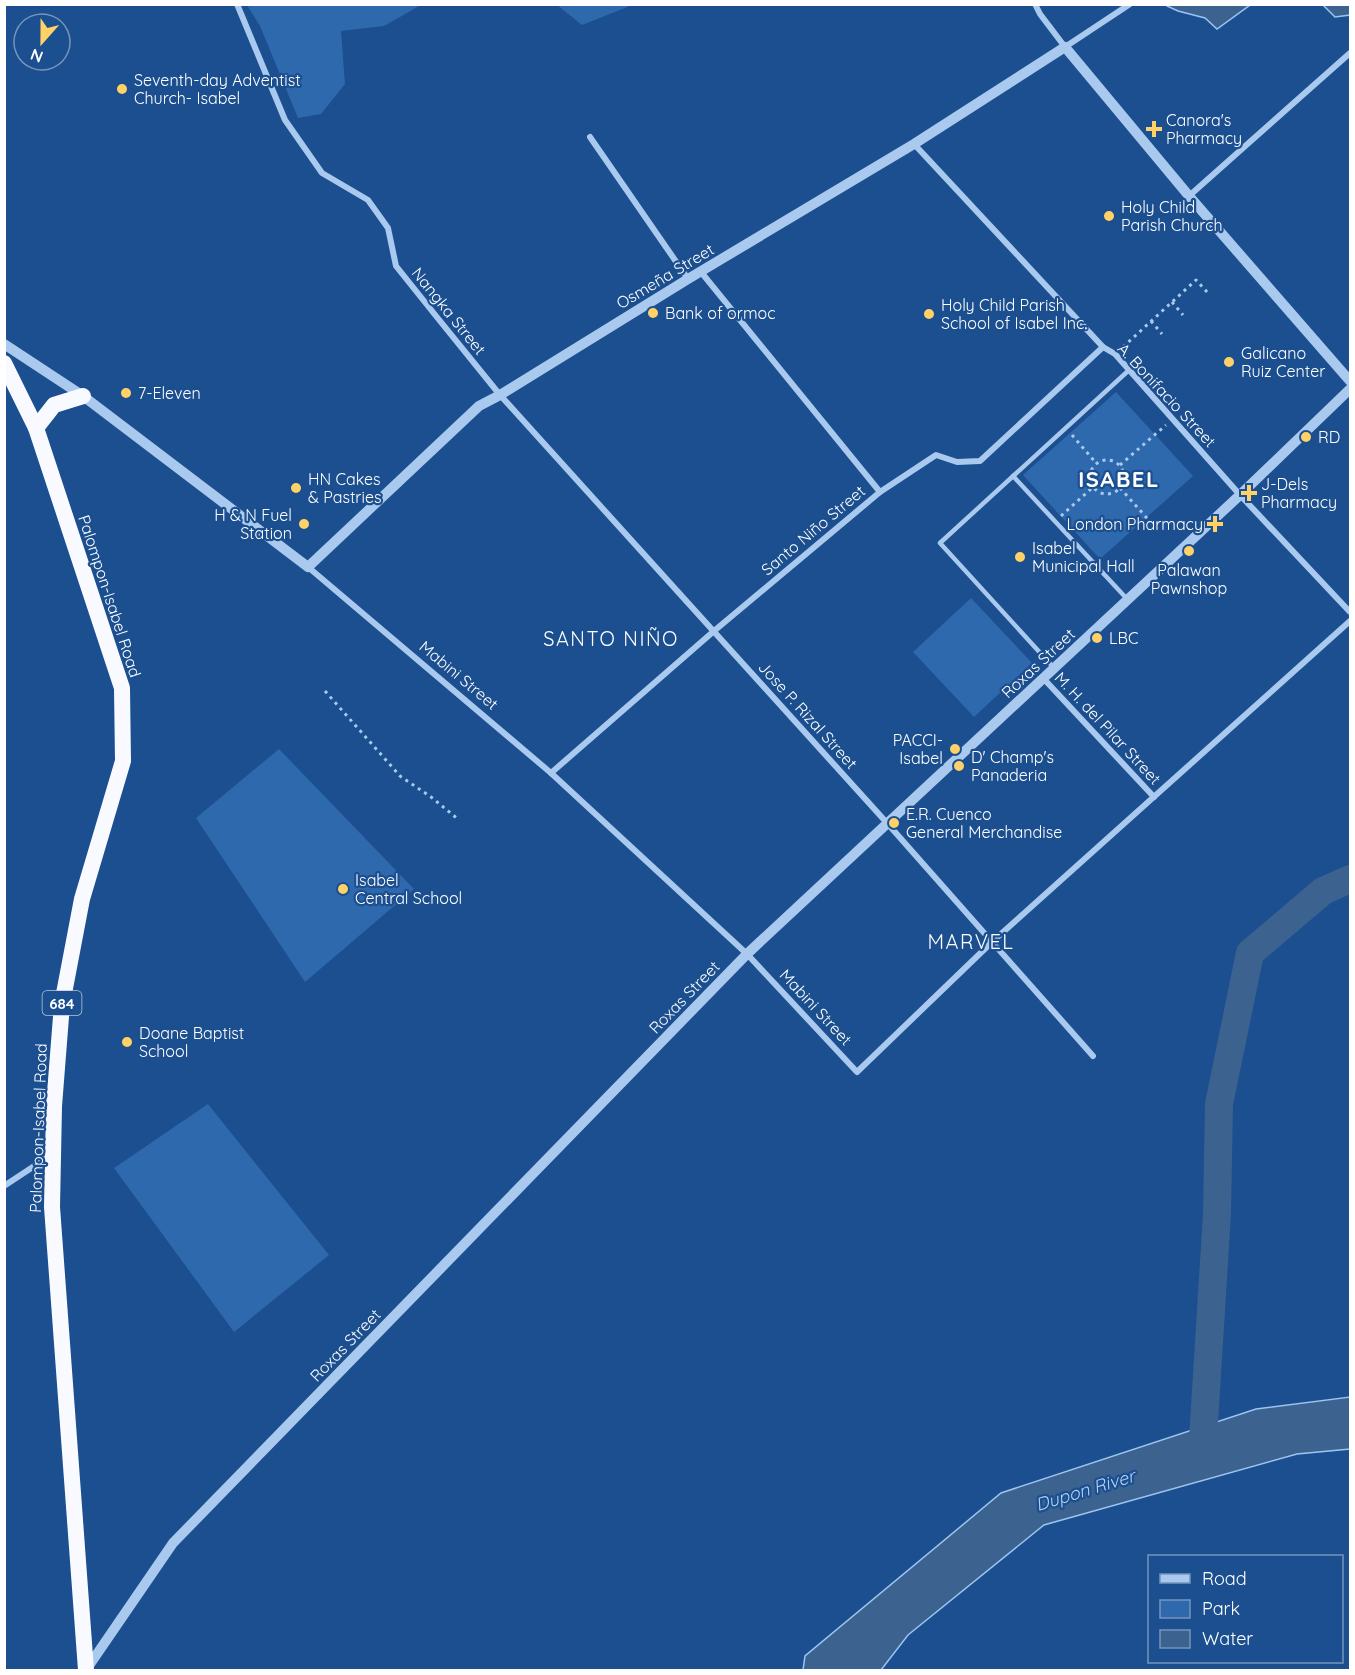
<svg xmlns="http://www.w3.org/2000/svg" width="1355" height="1675" viewBox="0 0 1355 1675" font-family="Quicksand,sans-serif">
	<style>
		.green { fill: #2e69ad }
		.water { fill: #3c6290; stroke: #9cc4f0; stroke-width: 1.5 }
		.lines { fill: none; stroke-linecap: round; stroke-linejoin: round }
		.river { stroke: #3c6290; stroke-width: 28 }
		.path { stroke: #a9c9ee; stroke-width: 3; stroke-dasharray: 3 4.5; stroke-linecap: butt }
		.service { stroke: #a9c9ee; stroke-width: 4.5 }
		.minor { stroke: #a9c9ee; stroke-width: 6 }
		.tertiary { stroke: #a9c9ee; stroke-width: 10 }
		.trunk { stroke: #f8faff; stroke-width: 16 }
		.poi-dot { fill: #ffd166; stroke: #1b4f8f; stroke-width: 2 }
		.labels { text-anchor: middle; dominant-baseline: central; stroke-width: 4.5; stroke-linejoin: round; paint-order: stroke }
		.shield { fill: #1b4f8f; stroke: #bbcadd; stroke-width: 1.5 }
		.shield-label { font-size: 15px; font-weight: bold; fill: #fff }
		.poi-label { font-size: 16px; fill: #fff; stroke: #1b4f8f; text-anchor: start }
		.street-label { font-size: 16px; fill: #fff; stroke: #1b4f8f }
		.water-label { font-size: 18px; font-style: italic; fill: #b5d3f5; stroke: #1b4f8f }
		.quarter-label { font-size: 20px; letter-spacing: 1.5px; fill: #fff; stroke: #1b4f8f }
		.district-label { font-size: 22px; font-weight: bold; letter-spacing: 1.5px; fill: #fff; stroke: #1b4f8f }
	</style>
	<rect width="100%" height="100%" fill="#1b4f8f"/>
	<g class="green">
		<path d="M 247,5 L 421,5 L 384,26 L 341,31 L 345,84 L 321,114 L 298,118 L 260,26 Z"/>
		<path d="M 557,5 L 631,5 L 625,8 L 582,25 Z"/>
		<path d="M 1116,392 L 1193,476 L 1100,559 L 1023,475 Z"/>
		<path d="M 971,598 L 1032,663 L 974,717 L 913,652 Z"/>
		<path d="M 279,749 L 414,889 L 305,982 L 196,818 Z"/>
		<path d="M 208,1104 L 329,1255 L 234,1332 L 114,1168 Z"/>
	</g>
	<g class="water">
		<path d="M 1167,4 L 1250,4 L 1250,5 L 1217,29 L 1205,18 L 1178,11 L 1167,6 Z"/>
		<path d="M 1323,5 L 1350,5 L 1350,15 L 1335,17 Z"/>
		<path d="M 1350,1397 L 1350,1449 L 1297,1454 L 1044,1525 L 908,1635 L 881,1670 L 803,1670 L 805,1656 L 1001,1493 L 1256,1409 Z"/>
	</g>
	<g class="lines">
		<path class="river" d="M 1202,1455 L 1217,1214 L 1219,1104 L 1250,953 L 1323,891 L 1350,879"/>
		<g class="path">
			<path d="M 1172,302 L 1183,315"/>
			<path d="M 1151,321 L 1162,334"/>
			<path d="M 1123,347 L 1196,280 L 1207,292"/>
			<path d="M 1072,435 L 1096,463"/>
			<circle cx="1107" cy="477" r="17"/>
			<path d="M 1120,465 L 1166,425"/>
			<path d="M 1120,488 L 1154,526"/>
			<path d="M 1061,516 L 1093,487"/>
			<path d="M 325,691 L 400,776 L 431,797 L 459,820"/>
		</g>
		<g class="service">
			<path d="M 4,5 L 5,4"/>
			<path d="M 1013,476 L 1128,600"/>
			<path d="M 1054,668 L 940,543 L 1128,371"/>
		</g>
		<g class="minor">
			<path d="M 237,4 L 285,120 L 322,173 L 368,200 L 388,228 L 396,266 L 436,316 L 500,395 L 887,823 L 1093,1056"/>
			<path d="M 1035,4 L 1040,14 L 1065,47 L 1130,4"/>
			<path d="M 590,137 L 688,279"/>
			<path d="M 914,144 L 1103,347 L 1115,354 L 1240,495 L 1350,612"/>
			<path d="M 1189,196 L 1350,53"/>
			<path d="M 701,272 L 880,492"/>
			<path d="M 308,567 L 551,773 L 747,954 L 857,1072 L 992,942 L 1350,621"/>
			<path d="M 1043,678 L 1154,797"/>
			<path d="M 551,773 L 714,631 L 880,492 L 936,455 L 957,462 L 980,461 L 1103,347"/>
			<path d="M 4,1186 L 51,1155"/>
		</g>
		<g class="tertiary">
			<path d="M 4,344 L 83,396 L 308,567 L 479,406 L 500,395 L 688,279 L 914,144 L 1065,47 L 1189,196 L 1350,381"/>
			<path d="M 86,1670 L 173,1543 L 747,954 L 1240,495 L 1350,389"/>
		</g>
		<g class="trunk">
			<path d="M 4,363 L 36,428 L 122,688 L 123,761 L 82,899 L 62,1004 L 54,1106 L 52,1207 L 86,1670"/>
			<path d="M 36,428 L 54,405 L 83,396"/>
		</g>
	</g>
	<g class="poi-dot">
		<circle cx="122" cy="89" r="6"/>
		<path d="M1151 120h6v6h6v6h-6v6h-6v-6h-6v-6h6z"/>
		<circle cx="1109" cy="216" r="6"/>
		<circle cx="653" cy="313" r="6"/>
		<circle cx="929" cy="314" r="6"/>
		<circle cx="1229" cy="362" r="6"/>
		<circle cx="126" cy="393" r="6"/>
		<circle cx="1306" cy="437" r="6"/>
		<circle cx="296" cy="488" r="6"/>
		<path d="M1246 484h6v6h6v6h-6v6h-6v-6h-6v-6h6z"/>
		<circle cx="304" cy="524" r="6"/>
		<path d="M1212 515h6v6h6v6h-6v6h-6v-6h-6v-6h6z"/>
		<circle cx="1189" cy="551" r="6"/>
		<circle cx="1020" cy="557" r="6"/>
		<circle cx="1097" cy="638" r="6"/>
		<circle cx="955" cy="749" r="6"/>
		<circle cx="959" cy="766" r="6"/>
		<circle cx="894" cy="823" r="6"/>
		<circle cx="343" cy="889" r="6"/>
		<circle cx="127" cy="1042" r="6"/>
	</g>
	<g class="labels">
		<rect class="shield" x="42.5" y="991" width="39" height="24" rx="4.5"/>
		<g class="shield-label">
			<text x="62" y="1003">684</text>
		</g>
		<g class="poi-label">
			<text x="134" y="80">Seventh-day Adventist<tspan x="134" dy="18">Church- Isabel</tspan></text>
			<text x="1166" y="120">Canora's<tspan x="1166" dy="18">Pharmacy</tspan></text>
			<text x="1121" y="207">Holy Child<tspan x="1121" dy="18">Parish Church</tspan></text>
			<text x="941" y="305">Holy Child Parish<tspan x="941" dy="18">School of Isabel Inc.</tspan></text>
			<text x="665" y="313">Bank of ormoc</text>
			<text x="1241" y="353">Galicano<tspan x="1241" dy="18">Ruiz Center</tspan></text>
			<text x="138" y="393">7-Eleven</text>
			<text x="1318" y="437">RD</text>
			<text x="308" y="479">HN Cakes<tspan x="308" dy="18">&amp; Pastries</tspan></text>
			<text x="1261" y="484">J-Dels<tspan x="1261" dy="18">Pharmacy</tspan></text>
			<text x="292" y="515" text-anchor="end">H &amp; N Fuel<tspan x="292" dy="18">Station</tspan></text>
			<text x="1203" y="524" text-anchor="end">London Pharmacy</text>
			<text x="1032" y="548">Isabel<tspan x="1032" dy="18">Municipal Hall</tspan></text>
			<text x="1189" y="570" text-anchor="middle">Palawan<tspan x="1189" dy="18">Pawnshop</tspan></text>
			<text x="1109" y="638">LBC</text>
			<text x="943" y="740" text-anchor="end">PACCI-<tspan x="943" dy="18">Isabel</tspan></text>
			<text x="971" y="757">D' Champ's<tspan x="971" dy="18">Panaderia</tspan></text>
			<text x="906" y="814">E.R. Cuenco<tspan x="906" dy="18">General Merchandise</tspan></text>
			<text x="355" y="880">Isabel<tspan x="355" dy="18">Central School</tspan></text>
			<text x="139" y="1033">Doane Baptist<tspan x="139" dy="18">School</tspan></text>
		</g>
		<g class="street-label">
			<text transform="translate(665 276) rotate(-31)">Osmeña Street</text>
			<text transform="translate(449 311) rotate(51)">Nangka Street</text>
			<text transform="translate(1167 395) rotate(47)">A. Bonifacio Street</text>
			<text transform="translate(813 530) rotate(-40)">Santo Niño Street</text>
			<text transform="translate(110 596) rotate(72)">Palompon-Isabel Road</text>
			<text transform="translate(1038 663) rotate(-43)">Roxas Street</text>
			<text transform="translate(459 675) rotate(40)">Mabini Street</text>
			<text transform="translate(808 715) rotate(48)">Jose P. Rizal Street</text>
			<text transform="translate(1108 728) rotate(47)">M. H. del Pilar Street</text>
			<text transform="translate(684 997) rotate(-46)">Roxas Street</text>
			<text transform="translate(816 1007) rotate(47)">Mabini Street</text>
			<text transform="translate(38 1128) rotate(-88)">Palompon-Isabel Road</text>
			<text transform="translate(345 1345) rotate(-46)">Roxas Street</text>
		</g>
		<g class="water-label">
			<text transform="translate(1085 1490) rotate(-17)">Dupon River</text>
		</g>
		<g class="quarter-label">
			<text x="611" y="638">SANTO NIÑO</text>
			<text x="971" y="941">MARVEL</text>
		</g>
		<g class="district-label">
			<text x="1119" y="479">ISABEL</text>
		</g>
	</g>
	<rect width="1355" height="1675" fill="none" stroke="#ffffff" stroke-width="12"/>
	<rect x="1148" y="1555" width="195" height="108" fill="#1b4f8f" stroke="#7695bc" stroke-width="1.5"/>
	<rect x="1160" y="1574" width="30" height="9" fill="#a9c9ee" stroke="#7695bc" stroke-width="1.5"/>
	<text x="1202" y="1585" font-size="18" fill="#ffffff">Road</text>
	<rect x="1160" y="1600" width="30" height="18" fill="#2e69ad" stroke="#7695bc" stroke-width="1.5"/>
	<text x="1202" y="1615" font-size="18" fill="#ffffff">Park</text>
	<rect x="1160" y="1630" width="30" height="18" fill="#3c6290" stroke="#7695bc" stroke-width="1.5"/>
	<text x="1202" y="1645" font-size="18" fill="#ffffff">Water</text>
	<g transform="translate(42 42) rotate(201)"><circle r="28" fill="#1b4f8f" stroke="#7695bc" stroke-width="1.5"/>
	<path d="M0-4.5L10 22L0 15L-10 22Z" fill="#ffd166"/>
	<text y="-9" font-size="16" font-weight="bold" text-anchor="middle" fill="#ffffff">N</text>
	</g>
</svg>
